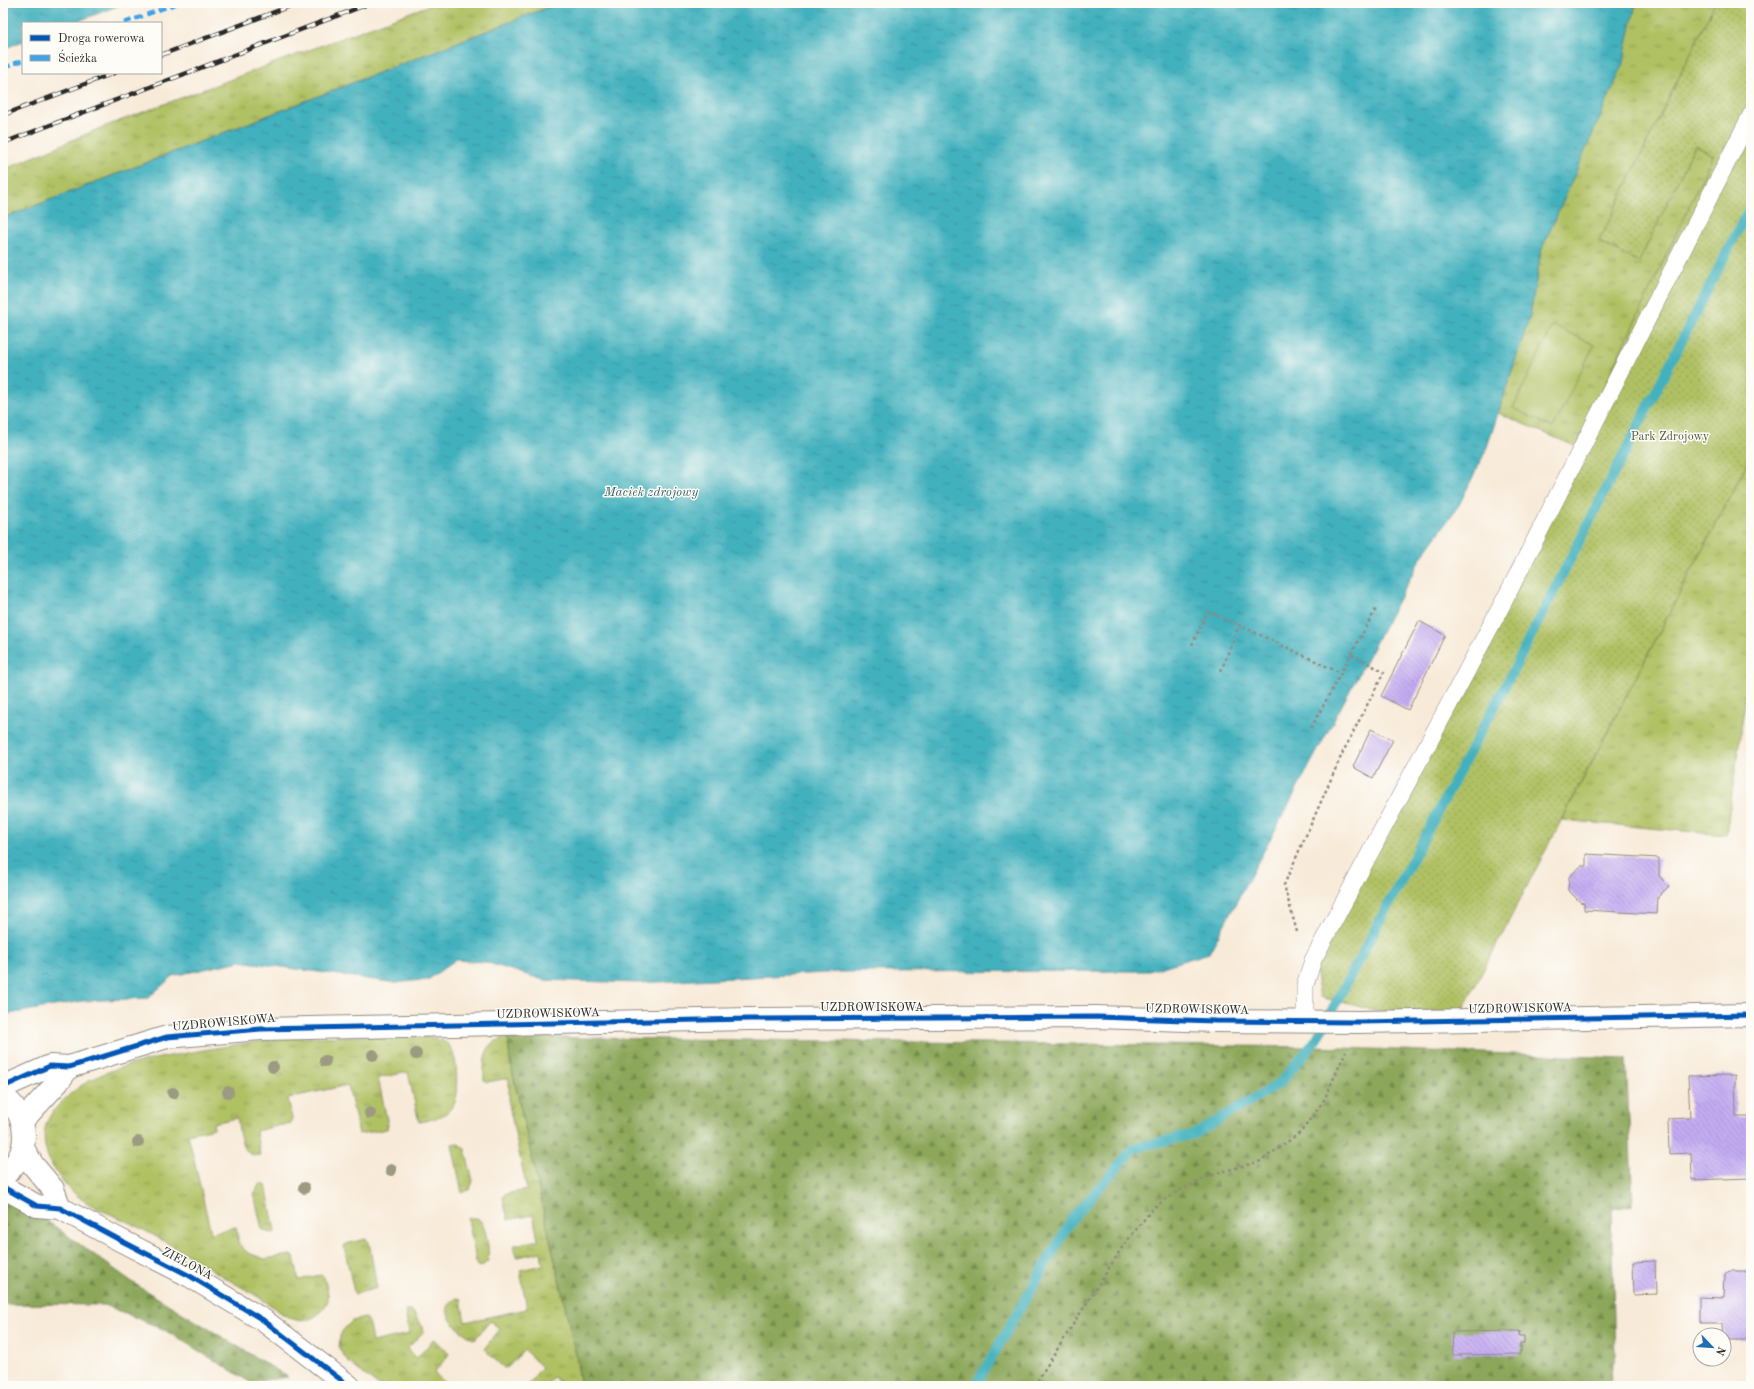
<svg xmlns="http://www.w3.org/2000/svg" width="1754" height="1389" viewBox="0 0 1754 1389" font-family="'Old Standard TT',serif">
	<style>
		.grass { fill: url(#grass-tufts); stroke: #6e7648 }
		.forest { fill: url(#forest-firs); stroke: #5c6942 }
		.park { fill: url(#park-dots); stroke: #6e7648 }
		.garden { fill: #b0c164; stroke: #6e7648 }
		.water { fill: url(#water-ripples); stroke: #366e74 }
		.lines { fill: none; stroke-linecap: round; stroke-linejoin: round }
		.stream { stroke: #42b1be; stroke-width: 10 }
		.building { fill: url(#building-back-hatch) }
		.service-casing { stroke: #928a82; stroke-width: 18 }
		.minor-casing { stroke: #928a82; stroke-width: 24 }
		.path { stroke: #928a82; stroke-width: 2.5; stroke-dasharray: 3 3; stroke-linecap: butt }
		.service { stroke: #fff; stroke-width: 17 }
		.minor { stroke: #fff; stroke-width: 22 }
		.rail-casing { stroke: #2b2b2b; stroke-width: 4.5 }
		.rail { stroke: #fdfcf7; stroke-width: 3; stroke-dasharray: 9; stroke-linecap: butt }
		.quiet { stroke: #3ea3eb; stroke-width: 4; stroke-dasharray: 8 4; stroke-linecap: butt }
		.cycleway-casing { stroke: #fdfcf7; stroke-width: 8 }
		.cycleway { stroke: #0057b8; stroke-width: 5 }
		.tree { fill: #9d9a82 }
		.labels { text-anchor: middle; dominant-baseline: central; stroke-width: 3; stroke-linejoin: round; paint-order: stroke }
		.park-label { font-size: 12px; fill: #53583c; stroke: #fdfcf7 }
		.street-label { font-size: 12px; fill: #2b2b2b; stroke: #fdfcf7 }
		.water-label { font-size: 13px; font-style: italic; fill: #346166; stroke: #fdfcf7 }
	</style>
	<defs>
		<pattern id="grass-tufts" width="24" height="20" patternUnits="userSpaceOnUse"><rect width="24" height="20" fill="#b0c164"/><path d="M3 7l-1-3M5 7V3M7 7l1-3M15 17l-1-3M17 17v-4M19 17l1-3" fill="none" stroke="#8f9d53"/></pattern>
		<pattern id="forest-firs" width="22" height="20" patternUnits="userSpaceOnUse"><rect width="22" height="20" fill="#8ca75a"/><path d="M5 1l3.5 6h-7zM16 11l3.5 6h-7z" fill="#73884b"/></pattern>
		<pattern id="park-dots" width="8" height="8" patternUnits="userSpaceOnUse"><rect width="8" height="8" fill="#b0c164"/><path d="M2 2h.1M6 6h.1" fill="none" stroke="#8f9d53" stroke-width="1.8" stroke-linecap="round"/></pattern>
		<pattern id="water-ripples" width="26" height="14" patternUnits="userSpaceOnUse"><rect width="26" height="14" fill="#42b1be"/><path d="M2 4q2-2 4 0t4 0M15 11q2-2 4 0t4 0" fill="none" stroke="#37909b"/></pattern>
		<pattern id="building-back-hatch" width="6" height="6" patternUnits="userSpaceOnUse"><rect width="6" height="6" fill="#c4acf3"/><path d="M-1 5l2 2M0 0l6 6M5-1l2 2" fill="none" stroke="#9f8cc5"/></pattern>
	</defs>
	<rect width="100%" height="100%" fill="#fdfcf7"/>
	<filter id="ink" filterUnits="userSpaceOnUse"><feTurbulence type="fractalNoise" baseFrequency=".025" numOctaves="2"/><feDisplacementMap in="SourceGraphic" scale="8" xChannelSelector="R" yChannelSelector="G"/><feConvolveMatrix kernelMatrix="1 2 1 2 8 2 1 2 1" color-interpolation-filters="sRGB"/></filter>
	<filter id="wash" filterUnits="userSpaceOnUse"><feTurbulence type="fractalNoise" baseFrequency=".012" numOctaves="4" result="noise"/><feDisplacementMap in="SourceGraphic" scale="16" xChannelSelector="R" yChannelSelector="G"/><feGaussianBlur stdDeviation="0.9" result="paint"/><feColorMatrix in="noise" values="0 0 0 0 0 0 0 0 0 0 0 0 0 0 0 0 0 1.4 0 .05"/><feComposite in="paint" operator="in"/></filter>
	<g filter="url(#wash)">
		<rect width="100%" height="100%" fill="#f8ead8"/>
		<g class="grass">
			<path d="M 435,3 L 559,3 L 3,218 L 3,170 L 98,129 Z"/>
			<path d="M 1636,3 L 1715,3 L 1599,242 L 1639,261 L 1695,145 L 1713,155 L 1577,447 L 1498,413 L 1530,316 L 1541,251 L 1621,67 Z"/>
			<path d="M 1751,456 L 1751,673 L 1749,674 L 1726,835 L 1562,820 Z"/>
			<path d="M 429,1037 C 436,1039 445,1040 449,1046 C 459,1057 457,1088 455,1102 C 447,1117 435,1119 419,1122 L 408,1072 L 378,1078 L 388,1125 L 387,1129 L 359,1134 L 348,1085 L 288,1098 L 292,1119 L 291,1123 L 256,1131 L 260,1155 C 240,1158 240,1132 237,1118 L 213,1123 L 214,1128 L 188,1134 L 211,1233 L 236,1227 L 239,1244 L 248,1253 L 265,1259 L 290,1255 L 294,1257 L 299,1280 L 320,1275 L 324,1277 C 328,1294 333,1300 319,1313 C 314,1319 304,1322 297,1320 C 286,1318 278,1310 269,1304 C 255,1294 239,1286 224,1277 C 193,1258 161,1238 128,1222 C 108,1212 85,1206 69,1188 C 48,1166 33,1135 55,1109 C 65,1098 76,1088 89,1081 C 119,1064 154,1059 187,1053 C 222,1047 259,1040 295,1038 C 340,1035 385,1037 429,1037 Z"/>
			<path d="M 508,1037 L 510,1061 L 575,1350 L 581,1386 L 564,1386 L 553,1377 L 545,1386 L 527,1386 L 542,1367 L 524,1350 L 508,1367 L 504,1368 L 484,1349 L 500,1329 L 490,1321 L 476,1338 L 473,1339 C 462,1332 440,1317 450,1303 L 457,1298 L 461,1299 L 465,1322 L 527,1309 L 520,1270 L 543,1265 L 541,1252 L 518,1257 C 515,1255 512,1248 515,1245 L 538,1240 L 533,1215 L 508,1220 L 503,1198 L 505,1194 L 527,1190 L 509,1105 L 509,1078 L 487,1082 L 484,1080 C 484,1058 483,1042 508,1037 Z"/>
			<path d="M 457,1143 L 465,1149 L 473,1181 L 470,1189 L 462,1193 L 452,1144 Z"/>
			<path d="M 263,1183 L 266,1185 L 275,1231 L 274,1233 L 267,1232 L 262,1229 L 254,1194 L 259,1185 Z"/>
			<path d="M 469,1218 L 477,1218 C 486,1223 490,1250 488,1261 L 481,1267 L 477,1266 L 468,1219 Z"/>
			<path d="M 366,1239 L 369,1242 L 377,1288 L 355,1294 L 354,1292 L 344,1246 L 346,1244 Z"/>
			<path d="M 406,1309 L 413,1312 L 424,1331 L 407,1349 L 417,1358 L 433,1340 L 436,1340 L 449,1354 L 434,1373 L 449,1386 L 379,1386 L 348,1362 L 339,1348 L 340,1336 L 343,1330 L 352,1321 L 365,1318 L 368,1320 L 372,1342 L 409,1334 L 405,1311 Z"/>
		</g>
		<g class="forest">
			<path d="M 508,1037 L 1314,1047 L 1626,1058 L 1633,1205 L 1611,1209 L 1615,1354 L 1608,1386 L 581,1386 L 575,1350 L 510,1061 Z"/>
			<path d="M 15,1198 L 138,1286 L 288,1377 L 250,1382 L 163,1329 L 105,1305 L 3,1304 L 3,1202 Z"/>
		</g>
		<path class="park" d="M 1715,3 L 1751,3 L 1751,456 L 1461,1013 L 1378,1011 L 1320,997 L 1313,960 L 1505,599 L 1713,155 L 1695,145 L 1639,262 L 1599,242 Z"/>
		<path class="garden" d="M 1553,325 L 1594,345 L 1553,428 L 1513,408 Z"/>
		<g class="water">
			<path d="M 3,3 L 125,3 L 73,23 L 23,23 L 23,41 L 3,49 Z"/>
			<path d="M 559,3 L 1636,3 L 1622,67 L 1541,251 L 1530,316 L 1486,450 L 1459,505 L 1422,556 L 1209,953 L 1149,971 L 843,972 L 639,983 L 544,980 L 485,962 L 455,960 L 429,979 L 396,983 L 240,961 L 173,976 L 148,998 L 82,1001 L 3,1015 L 3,218 Z"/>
		</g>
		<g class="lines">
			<path class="stream" d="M 975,1386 L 1072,1219 L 1134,1148 L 1195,1134 L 1280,1083 L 1316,1040 L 1512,673 L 1751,205"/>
		</g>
		<g id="blocks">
			<g class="building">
				<path d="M 1419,621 L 1445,635 L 1408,710 L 1381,696 Z"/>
				<path d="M 1371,729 L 1393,740 L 1373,778 L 1353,767 Z"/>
				<path d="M 1586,854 L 1659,858 L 1659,876 L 1669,886 L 1658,897 L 1657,914 L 1584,910 L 1584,903 L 1580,902 L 1568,890 L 1569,877 L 1581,866 L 1586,866 Z"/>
				<path d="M 1735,1075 L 1736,1117 L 1751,1117 L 1751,1178 L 1692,1180 L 1691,1153 L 1669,1154 L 1668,1119 L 1690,1118 L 1688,1076 Z"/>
				<path d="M 1655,1261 L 1656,1294 L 1634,1295 L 1633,1262 Z"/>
				<path d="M 1733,1271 L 1751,1271 L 1751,1340 L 1724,1340 L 1723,1324 L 1700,1324 L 1700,1297 L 1724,1298 L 1725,1275 L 1727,1273 Z"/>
				<path d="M 1520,1331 L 1519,1336 L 1524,1336 L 1524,1344 L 1520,1344 L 1520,1354 L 1453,1355 L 1452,1332 Z"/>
			</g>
		</g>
	</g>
	<g filter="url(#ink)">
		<use href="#blocks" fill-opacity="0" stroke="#928a82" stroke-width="1"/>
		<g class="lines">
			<defs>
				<path id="service" d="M 1305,1021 L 1305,985 L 1313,960 L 1505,599 L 1751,115"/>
				<g id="minor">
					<path d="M 3,1087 L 50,1066 L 69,1067 L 167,1037 L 261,1029 L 750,1019 L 1097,1017 L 1215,1021 L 1359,1022 L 1751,1015"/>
					<path d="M 3,1096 C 31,1117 31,1155 3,1176"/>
					<path d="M 22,1121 L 58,1082 L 69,1067"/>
					<path d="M 23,1148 L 33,1165 L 53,1189 L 60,1208"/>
					<path d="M 3,1187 L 37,1206 L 60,1208 L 118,1239 L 190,1276 L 263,1320 L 349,1386"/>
				</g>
			</defs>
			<use href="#service" class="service-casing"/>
			<use href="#minor" class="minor-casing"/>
			<g class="path">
				<path d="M 1192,645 L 1208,611 L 1239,625"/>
				<path d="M 1221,671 L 1239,625 L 1341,673"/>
				<path d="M 1311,728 L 1377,607"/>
				<path d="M 1297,932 L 1284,885 L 1343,752 L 1384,672 L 1351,654"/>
				<path d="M 1034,1386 L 1123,1246 L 1154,1207 L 1180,1190 L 1217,1173 L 1261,1161 L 1301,1132 L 1324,1100 L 1346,1051"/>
			</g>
			<use href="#service" class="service"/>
			<use href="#minor" class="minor"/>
			<defs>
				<g id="rail">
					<path d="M 161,55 L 298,3"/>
					<path d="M 3,115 L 114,73"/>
					<path d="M 3,143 L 371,3"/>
				</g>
			</defs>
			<use href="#rail" class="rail-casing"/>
			<use href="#rail" class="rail"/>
			<g class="quiet">
				<path d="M 124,23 L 178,3"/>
				<path d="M 3,68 L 23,60"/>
			</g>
			<defs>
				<g id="cycleway">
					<path d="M 3,1087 L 50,1066 L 69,1067 L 167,1037 L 261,1029 L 750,1019 L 1097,1017 L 1215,1021 L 1359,1022 L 1751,1015"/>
					<path d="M 3,1187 L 37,1206 L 60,1208 L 118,1239 L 190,1276 L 263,1320 L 349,1386"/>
				</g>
			</defs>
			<use href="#cycleway" class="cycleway-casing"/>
			<use href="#cycleway" class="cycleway"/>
		</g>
		<g class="tree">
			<circle cx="416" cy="1054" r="6"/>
			<circle cx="373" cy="1055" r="6"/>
			<circle cx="325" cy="1061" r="6"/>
			<circle cx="273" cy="1067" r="6"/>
			<circle cx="228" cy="1092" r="6"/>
			<circle cx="173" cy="1093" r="6"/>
			<circle cx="370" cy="1113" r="6"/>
			<circle cx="138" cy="1142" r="6"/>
			<circle cx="391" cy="1170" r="6"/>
			<circle cx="304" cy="1188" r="6"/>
		</g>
	</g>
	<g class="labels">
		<g class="park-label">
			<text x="1670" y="437">Park Zdrojowy</text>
		</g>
		<g class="street-label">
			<text x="872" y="1008">UZDROWISKOWA</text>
			<text transform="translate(1520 1009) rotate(-1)">UZDROWISKOWA</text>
			<text transform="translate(1197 1010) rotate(1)">UZDROWISKOWA</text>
			<text transform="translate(548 1014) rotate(-1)">UZDROWISKOWA</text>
			<text transform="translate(224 1023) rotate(-5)">UZDROWISKOWA</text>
			<text transform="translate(187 1264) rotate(28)">ZIELONA</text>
		</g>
		<g class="water-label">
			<text x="651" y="492">Maciek zdrojowy</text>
		</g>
	</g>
	<rect width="1754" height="1389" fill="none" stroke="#fdfcf7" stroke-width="16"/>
	<rect x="22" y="22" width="140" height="52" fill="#fdfcf7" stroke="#a9a8a5"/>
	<rect x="30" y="35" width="20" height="6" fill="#0057b8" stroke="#a9a8a5"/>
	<text x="58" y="42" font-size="12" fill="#2b2b2b">Droga rowerowa</text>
	<rect x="30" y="55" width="20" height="6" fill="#3ea3eb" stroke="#a9a8a5"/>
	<text x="58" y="62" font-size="12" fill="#2b2b2b">Ścieżka</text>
	<g transform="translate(1712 1347) rotate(115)"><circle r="19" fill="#fdfcf7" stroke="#a9a8a5"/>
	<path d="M0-3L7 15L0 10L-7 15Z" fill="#1f6fb2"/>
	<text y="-6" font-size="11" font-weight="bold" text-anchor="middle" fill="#2b2b2b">N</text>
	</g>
</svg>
